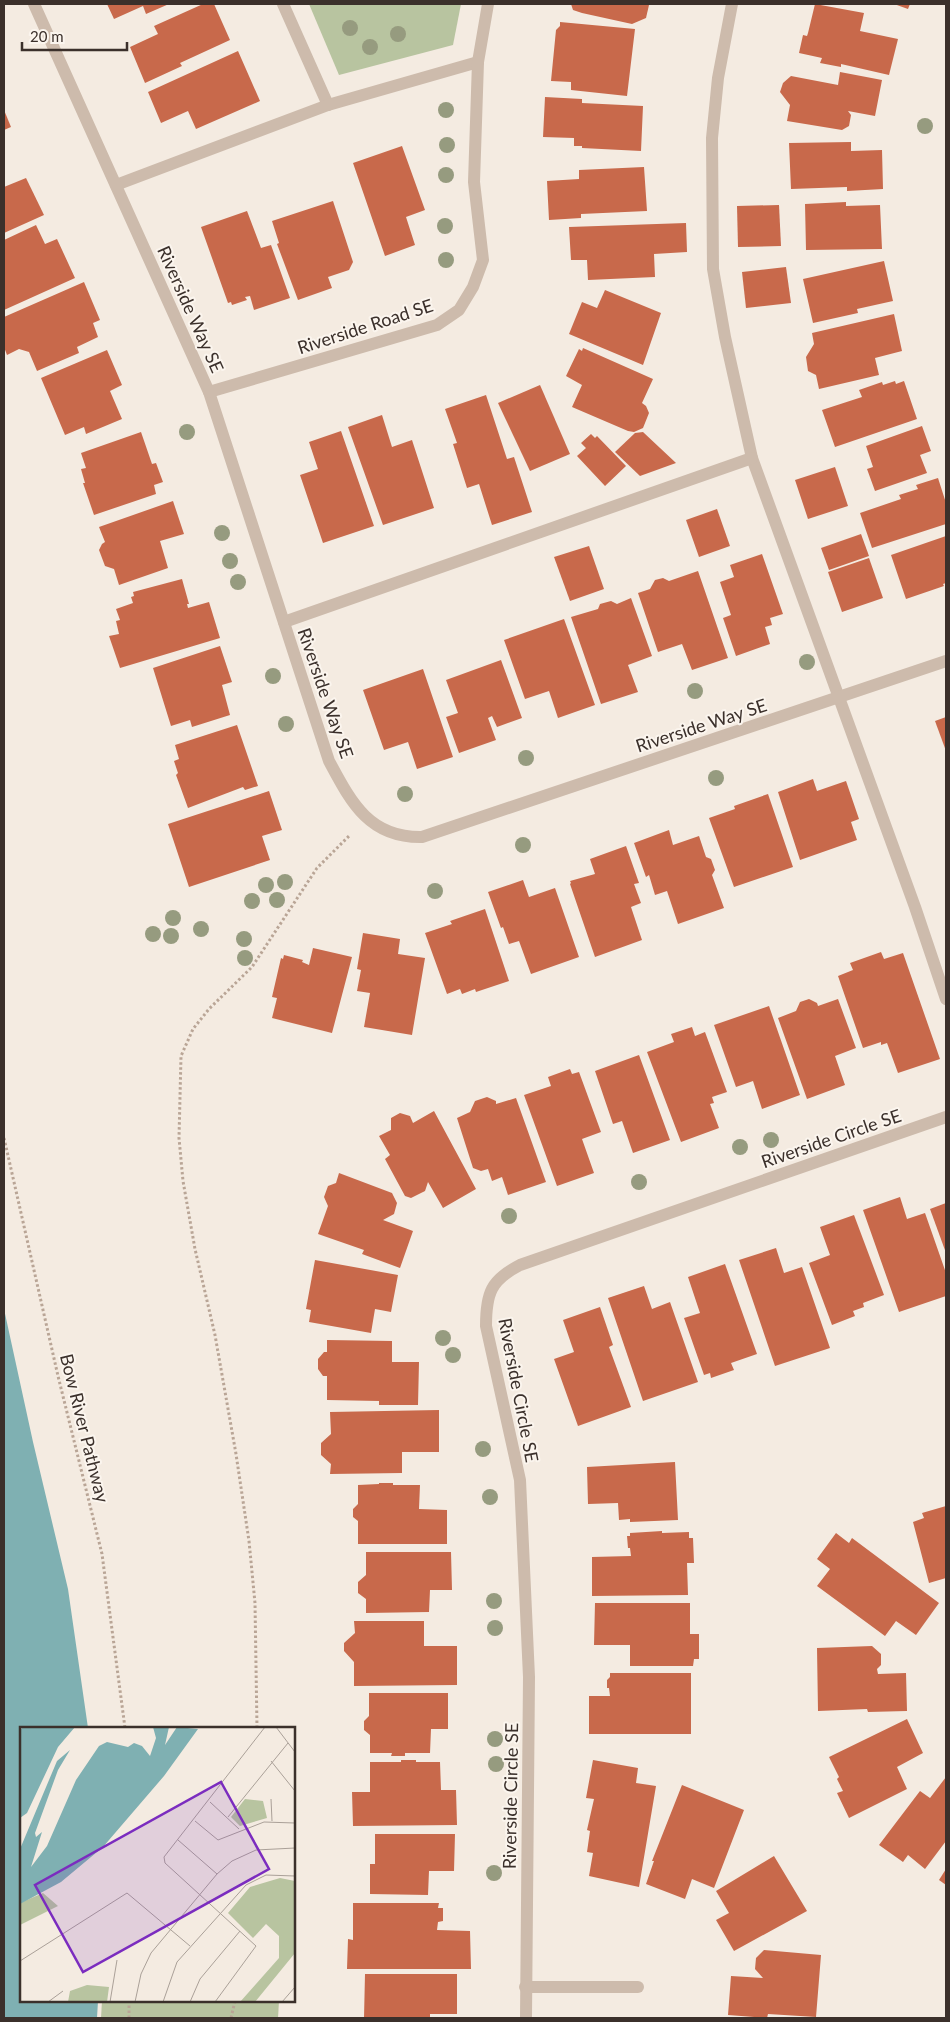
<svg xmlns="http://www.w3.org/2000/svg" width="950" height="2022" viewBox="0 0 950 2022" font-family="Lato,sans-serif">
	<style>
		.green { fill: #b8c4a0 }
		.water { fill: #7fb0b2 }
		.building { fill: #c8694b }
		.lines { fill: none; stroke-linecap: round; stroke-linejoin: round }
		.path { stroke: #b9a596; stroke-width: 3; stroke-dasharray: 2.5 2.5; stroke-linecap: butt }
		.lane { stroke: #cdbbac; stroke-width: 12 }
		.street { stroke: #cdbbac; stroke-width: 12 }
		.tree { fill: #969b7f }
		.labels { text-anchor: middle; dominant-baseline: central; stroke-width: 4; stroke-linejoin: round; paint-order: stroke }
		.street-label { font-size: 18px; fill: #3b302b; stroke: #fbf5ee }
		.inset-road { fill: none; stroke: #aaa098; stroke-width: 1 }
		.view { fill: #7b2cbf; fill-opacity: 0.15; stroke: #7b2cbf; stroke-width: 2.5 }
		.inset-edge { fill: none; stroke: #3b302b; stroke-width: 2.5 }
	</style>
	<rect width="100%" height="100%" fill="#f4ebe1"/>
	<g class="green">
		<path d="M 309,4 L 461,4 L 453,45 L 339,75 Z"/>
		<path d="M 102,2001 L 279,2001 L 278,2018 L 101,2018 Z"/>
	</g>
	<path class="water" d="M 4,1309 L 33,1442 L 68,1589 L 88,1728 L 21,1728 L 21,2001 L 98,2001 L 97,2018 L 4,2018 Z"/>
	<g class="building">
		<path d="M 107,4 L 169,4 L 146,14 L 143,6 L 114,19 Z"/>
		<path d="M 203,4 L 214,4 L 230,40 L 180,63 L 182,66 L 145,83 L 130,47 L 158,34 L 154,26 Z"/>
		<path d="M 571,4 L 648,4 L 649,5 L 646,18 L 632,24 L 582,13 L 573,10 Z"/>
		<path d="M 815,4 L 864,13 L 860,31 L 898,39 L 889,75 L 841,64 L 841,67 L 820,63 L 822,58 L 799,53 L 803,35 L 807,36 L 808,33 Z"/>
		<path d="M 894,4 L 910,4 L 908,9 Z"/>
		<path d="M 560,22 L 635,29 L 627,96 L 571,90 L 571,82 L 551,81 L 556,30 L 560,26 Z"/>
		<path d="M 238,51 L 260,101 L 196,129 L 188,111 L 161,123 L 148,92 Z"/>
		<path d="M 840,72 L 882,80 L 875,116 L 848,111 L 851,115 L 849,126 L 842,130 L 787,121 L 790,105 L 780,92 L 783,83 L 791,76 L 838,85 Z"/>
		<path d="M 545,97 L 582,99 L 582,103 L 643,106 L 641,151 L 582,148 L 582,146 L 574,146 L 574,138 L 543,137 Z"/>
		<path d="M 4,110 L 11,127 L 4,130 Z"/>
		<path d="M 851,142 L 851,151 L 882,150 L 883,189 L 847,191 L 847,187 L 791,189 L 789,143 Z"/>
		<path d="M 402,146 L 425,210 L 406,217 L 415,245 L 385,256 L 353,163 Z"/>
		<path d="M 644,167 L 647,211 L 581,214 L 581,218 L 549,220 L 547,181 L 579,179 L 579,170 Z"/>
		<path d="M 26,178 L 44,215 L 4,233 L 4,187 Z"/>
		<path d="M 333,201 L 353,262 L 349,270 L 328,277 L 332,288 L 298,300 L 277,244 L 279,243 L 272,221 Z"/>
		<path d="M 846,202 L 846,206 L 880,205 L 882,249 L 806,250 L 805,204 Z"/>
		<path d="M 779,205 L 781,246 L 738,247 L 737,206 Z"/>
		<path d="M 247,211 L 261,248 L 271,245 L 290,298 L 254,310 L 250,296 L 245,297 L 247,300 L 232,305 L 231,302 L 228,303 L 201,227 Z"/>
		<path d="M 686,223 L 687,252 L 654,254 L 655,277 L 588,280 L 587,260 L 571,260 L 569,227 Z"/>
		<path d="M 36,225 L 45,244 L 57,239 L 75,278 L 4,310 L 4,240 Z"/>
		<path d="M 884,261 L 893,301 L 857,309 L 858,313 L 813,323 L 803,279 Z"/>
		<path d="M 786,267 L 791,303 L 746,308 L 742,272 Z"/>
		<path d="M 84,282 L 100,320 L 93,323 L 98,337 L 77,347 L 79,353 L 37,371 L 29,352 L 19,349 L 7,355 L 4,347 L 4,317 Z"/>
		<path d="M 605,290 L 661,313 L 643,365 L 569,334 L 582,302 L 597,308 Z"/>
		<path d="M 894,314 L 902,351 L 875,358 L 879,375 L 819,389 L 816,375 L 808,371 L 806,357 L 814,344 L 812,333 Z"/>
		<path d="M 583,348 L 653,379 L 642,403 L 646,406 L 649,413 L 643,428 L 634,432 L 628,431 L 572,407 L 582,385 L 566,376 L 579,349 L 582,351 Z"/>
		<path d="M 107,350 L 122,385 L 110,391 L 122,419 L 86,434 L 84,427 L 65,435 L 41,378 Z"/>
		<path d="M 895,381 L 896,384 L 904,381 L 917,419 L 835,447 L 822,410 L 862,397 L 859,390 L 882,382 L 883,385 Z"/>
		<path d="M 540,385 L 570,454 L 530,471 L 498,403 Z"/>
		<path d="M 486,395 L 507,459 L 514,457 L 532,512 L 492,525 L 479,484 L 467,488 L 453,444 L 457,443 L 445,409 Z"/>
		<path d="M 382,415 L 392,447 L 412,440 L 434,508 L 383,525 L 348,427 Z"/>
		<path d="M 922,426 L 931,451 L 920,455 L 927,473 L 875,491 L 867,469 L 873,467 L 866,446 Z"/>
		<path d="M 341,431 L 374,526 L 323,543 L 300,475 L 318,469 L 309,442 Z"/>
		<path d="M 141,432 L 152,464 L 156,463 L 163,482 L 154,485 L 156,494 L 94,515 L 83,483 L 85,483 L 81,469 L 86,468 L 81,453 Z"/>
		<path d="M 643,432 L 676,463 L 640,476 L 615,452 L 635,433 Z"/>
		<path d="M 591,434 L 595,438 L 597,436 L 626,466 L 605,486 L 577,456 L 586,448 L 581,443 Z"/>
		<path d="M 835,467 L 848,506 L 808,519 L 795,480 Z"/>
		<path d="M 938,478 L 946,503 L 946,524 L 872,548 L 860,513 L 901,499 L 899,495 L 918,489 L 916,485 Z"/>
		<path d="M 173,501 L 184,534 L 160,541 L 168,568 L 119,585 L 114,569 L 105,566 L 99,550 L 102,544 L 105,542 L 99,527 Z"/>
		<path d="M 717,509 L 730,546 L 699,557 L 686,520 Z"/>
		<path d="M 861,534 L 869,556 L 829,570 L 821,548 Z"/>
		<path d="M 946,536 L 946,583 L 943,584 L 944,586 L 906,599 L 891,555 Z"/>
		<path d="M 589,546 L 604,589 L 570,601 L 554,557 Z"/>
		<path d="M 762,554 L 783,614 L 770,618 L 772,625 L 765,627 L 770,644 L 736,656 L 723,618 L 731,615 L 720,582 L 734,577 L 730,565 Z"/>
		<path d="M 869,558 L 883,598 L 842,612 L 828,572 Z"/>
		<path d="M 698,571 L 728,658 L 692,670 L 682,644 L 658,652 L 638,593 L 650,589 L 655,580 L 663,578 L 669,581 Z"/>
		<path d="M 182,579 L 189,604 L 187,604 L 188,608 L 209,602 L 220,638 L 120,668 L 109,636 L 119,634 L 116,621 L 120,620 L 116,609 L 133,603 L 131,597 L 134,596 L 133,592 Z"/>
		<path d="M 631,598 L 652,656 L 628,665 L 638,692 L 601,704 L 571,617 L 598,609 L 600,604 L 611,601 L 617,604 Z"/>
		<path d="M 564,619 L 595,705 L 558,718 L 549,691 L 525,699 L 504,640 Z"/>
		<path d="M 220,646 L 232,682 L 222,685 L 230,715 L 192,727 L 190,720 L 171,726 L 153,668 Z"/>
		<path d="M 501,660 L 522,718 L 497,727 L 492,716 L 488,718 L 496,740 L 459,753 L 446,717 L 458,713 L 446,680 Z"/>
		<path d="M 423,669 L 453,757 L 417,769 L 408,742 L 384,750 L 363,690 Z"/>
		<path d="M 946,717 L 946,751 L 935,721 Z"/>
		<path d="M 237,725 L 258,786 L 245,790 L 243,787 L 188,808 L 176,775 L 178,773 L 174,761 L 179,759 L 175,745 Z"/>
		<path d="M 813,779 L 817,791 L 846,781 L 859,819 L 851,822 L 857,840 L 800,860 L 778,792 Z"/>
		<path d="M 269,791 L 282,830 L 262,836 L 270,860 L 189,887 L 168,824 Z"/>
		<path d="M 768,794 L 793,867 L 734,887 L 709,818 L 735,809 L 734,806 Z"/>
		<path d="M 669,830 L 673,845 L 699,836 L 706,857 L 711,859 L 715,870 L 712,875 L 724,908 L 678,924 L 667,891 L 655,895 L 649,875 L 646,877 L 634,843 Z"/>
		<path d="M 626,846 L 639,883 L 634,884 L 641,903 L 631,907 L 642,940 L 595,957 L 570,884 L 571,883 L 570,881 L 595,874 L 590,859 Z"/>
		<path d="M 523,880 L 529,897 L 555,888 L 579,957 L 531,974 L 519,941 L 509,944 L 503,927 L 501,928 L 488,892 Z"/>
		<path d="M 485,909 L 509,981 L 476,992 L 475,989 L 462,994 L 460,989 L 447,994 L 425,933 L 452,924 L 450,921 Z"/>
		<path d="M 363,933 L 400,939 L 398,954 L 425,958 L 412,1035 L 364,1027 L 370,993 L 357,991 L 361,970 L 357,969 Z"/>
		<path d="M 313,948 L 352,957 L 332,1033 L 272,1018 L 277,998 L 272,997 L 281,958 L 283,959 L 284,955 L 303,960 L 302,962 L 309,965 Z"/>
		<path d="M 881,952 L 884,959 L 903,953 L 940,1059 L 898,1073 L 887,1043 L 881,1045 L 881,1042 L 863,1048 L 838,976 L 853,970 L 850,963 Z"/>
		<path d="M 809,999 L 817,1003 L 818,1006 L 838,999 L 856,1048 L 835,1056 L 845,1085 L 807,1099 L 778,1018 L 796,1011 L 800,1002 Z"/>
		<path d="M 769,1006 L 800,1095 L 762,1109 L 753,1081 L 736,1087 L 714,1025 Z"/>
		<path d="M 692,1027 L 695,1036 L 705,1032 L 727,1092 L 712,1097 L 714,1103 L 710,1104 L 719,1128 L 681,1142 L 647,1052 L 674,1042 L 671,1034 Z"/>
		<path d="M 639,1055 L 670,1140 L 633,1153 L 622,1121 L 613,1124 L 595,1071 Z"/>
		<path d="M 570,1069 L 572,1074 L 579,1072 L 601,1132 L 582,1139 L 594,1173 L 557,1186 L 524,1095 L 551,1086 L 548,1077 Z"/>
		<path d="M 487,1097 L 496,1101 L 496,1104 L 516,1098 L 546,1182 L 508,1195 L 502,1177 L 492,1181 L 488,1169 L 481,1171 L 473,1168 L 457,1118 L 470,1112 L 475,1101 Z"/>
		<path d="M 434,1111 L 476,1189 L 443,1208 L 428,1182 L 425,1191 L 411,1198 L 405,1196 L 385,1159 L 390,1155 L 379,1136 L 391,1130 L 391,1118 L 400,1113 L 410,1116 L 413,1123 Z"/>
		<path d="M 339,1173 L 392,1193 L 397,1203 L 394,1214 L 383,1220 L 413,1231 L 400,1268 L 362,1254 L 364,1250 L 318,1234 L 328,1206 L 324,1197 L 328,1186 L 336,1183 Z"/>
		<path d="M 900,1197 L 907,1219 L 925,1213 L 946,1273 L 946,1296 L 899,1312 L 863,1210 Z"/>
		<path d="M 946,1203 L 946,1253 L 930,1209 Z"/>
		<path d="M 854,1215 L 884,1295 L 863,1303 L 864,1307 L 853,1311 L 855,1316 L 832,1325 L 809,1263 L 830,1255 L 820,1227 Z"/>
		<path d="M 776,1248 L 784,1273 L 802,1267 L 830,1348 L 775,1366 L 739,1260 Z"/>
		<path d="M 315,1260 L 398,1275 L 391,1312 L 375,1309 L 371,1333 L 309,1322 L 311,1310 L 306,1309 Z"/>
		<path d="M 725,1264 L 757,1354 L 731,1363 L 734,1370 L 711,1378 L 710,1373 L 704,1375 L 684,1318 L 700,1313 L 688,1277 Z"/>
		<path d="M 644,1286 L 652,1309 L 670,1302 L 698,1382 L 643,1401 L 608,1298 Z"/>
		<path d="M 600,1307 L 613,1345 L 609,1347 L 631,1407 L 578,1426 L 554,1359 L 574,1352 L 563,1320 Z"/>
		<path d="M 327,1340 L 392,1341 L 392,1362 L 419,1362 L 418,1405 L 379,1405 L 379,1401 L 327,1400 L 327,1376 L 323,1376 L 318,1369 L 318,1359 L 324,1352 L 327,1352 Z"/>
		<path d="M 439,1410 L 439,1452 L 402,1452 L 402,1473 L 330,1474 L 331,1464 L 321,1455 L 321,1443 L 331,1434 L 330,1412 Z"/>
		<path d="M 675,1462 L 678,1520 L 630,1522 L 630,1519 L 619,1520 L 618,1503 L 588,1504 L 587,1467 Z"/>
		<path d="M 379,1483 L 393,1483 L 393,1485 L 420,1485 L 419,1509 L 447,1510 L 447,1544 L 358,1544 L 358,1521 L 353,1517 L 353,1509 L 358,1504 L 358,1485 L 379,1484 Z"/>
		<path d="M 946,1506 L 946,1578 L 929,1583 L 913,1522 L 924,1518 L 922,1513 Z"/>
		<path d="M 662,1531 L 662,1533 L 689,1532 L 689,1538 L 693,1538 L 694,1563 L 687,1563 L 688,1595 L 592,1596 L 592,1557 L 631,1556 L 630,1548 L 628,1548 L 627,1536 L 630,1536 L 630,1533 Z"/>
		<path d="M 836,1533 L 849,1543 L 852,1538 L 939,1603 L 916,1635 L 896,1621 L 885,1636 L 817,1586 L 830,1569 L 817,1559 Z"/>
		<path d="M 366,1552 L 451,1552 L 452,1590 L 430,1590 L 429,1612 L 366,1613 L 366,1599 L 358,1593 L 358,1582 L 366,1575 Z"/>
		<path d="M 595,1603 L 690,1603 L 690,1634 L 699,1634 L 699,1659 L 694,1659 L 693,1666 L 630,1666 L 630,1645 L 594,1645 Z"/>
		<path d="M 354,1621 L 424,1621 L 424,1646 L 457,1646 L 457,1685 L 354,1686 L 354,1662 L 344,1651 L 344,1643 L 355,1633 Z"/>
		<path d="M 872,1646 L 881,1654 L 881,1665 L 877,1669 L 878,1674 L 906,1673 L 907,1711 L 868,1712 L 867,1709 L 818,1711 L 817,1648 Z"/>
		<path d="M 610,1673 L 691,1673 L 691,1734 L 589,1734 L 589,1696 L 610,1696 L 609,1688 L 607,1688 L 607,1680 L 610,1677 Z"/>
		<path d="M 369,1693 L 448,1693 L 448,1729 L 431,1729 L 430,1753 L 405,1753 L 405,1756 L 391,1756 L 392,1753 L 370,1753 L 370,1735 L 364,1730 L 364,1721 L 369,1716 Z"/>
		<path d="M 907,1719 L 923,1753 L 897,1767 L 907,1789 L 849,1818 L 837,1793 L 843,1791 L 837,1779 L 839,1777 L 829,1757 Z"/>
		<path d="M 401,1760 L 416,1760 L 416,1762 L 440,1762 L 441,1790 L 456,1790 L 457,1825 L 353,1826 L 352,1792 L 370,1792 L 370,1762 L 401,1762 Z"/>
		<path d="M 593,1760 L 638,1768 L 636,1783 L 656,1786 L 639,1887 L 589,1876 L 593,1853 L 587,1852 L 590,1831 L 587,1830 L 594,1799 L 586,1798 Z"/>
		<path d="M 946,1777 L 946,1841 L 925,1869 L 908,1855 L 903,1862 L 879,1845 L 920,1791 L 930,1798 Z"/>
		<path d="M 682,1785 L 744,1810 L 714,1888 L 692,1879 L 685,1899 L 646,1884 L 654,1861 L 652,1861 Z"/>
		<path d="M 375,1834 L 455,1834 L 454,1871 L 429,1871 L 428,1895 L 370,1894 L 370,1864 L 375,1864 Z"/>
		<path d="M 774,1856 L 807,1911 L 734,1951 L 716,1920 L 729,1913 L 716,1891 Z"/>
		<path d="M 946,1869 L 946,1885 L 939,1880 Z"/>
		<path d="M 353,1903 L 439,1903 L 438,1908 L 443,1908 L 443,1921 L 438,1922 L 437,1930 L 470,1931 L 471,1969 L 347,1969 L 348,1939 L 353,1940 Z"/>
		<path d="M 764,1950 L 821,1955 L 816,2017 L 768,2014 L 767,2018 L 728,2015 L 731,1976 L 763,1978 L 755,1969 L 756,1958 Z"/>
		<path d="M 365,1974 L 457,1974 L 457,2014 L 430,2014 L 430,2018 L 364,2018 Z"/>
	</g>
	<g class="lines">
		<g class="path">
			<path d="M 4,1138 L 58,1376 L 102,1554 L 125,1728"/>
			<path d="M 257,1728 L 255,1603 L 249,1541 L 236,1454 L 215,1335 L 195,1249 L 183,1181 L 179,1138 L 181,1056 L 193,1029 L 209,1009 L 252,967 L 317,868 L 350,835"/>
			<path d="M 129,2018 L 129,2001"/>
			<path d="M 231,2018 L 235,2001"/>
		</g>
		<g class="lane">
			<path d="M 283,4 L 328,105"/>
			<path d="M 732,4 L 718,78 L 712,138 L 713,269 L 725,337 L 752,458 L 915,907 L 946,999"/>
			<path d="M 116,185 L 328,105 L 478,62"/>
			<path d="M 284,622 L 752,458"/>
		</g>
		<g class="street">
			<path d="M 34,4 L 209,392 L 329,761 C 351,802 369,838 422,837 L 946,661"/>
			<path d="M 209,392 L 437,325 L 459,310 L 473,287 L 483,260 L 474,182 L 478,62 L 488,4"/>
			<path d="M 525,1987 L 638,1987"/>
			<path d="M 526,2018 L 529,1677 L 520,1480 L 486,1326 C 486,1293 491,1280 520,1265 L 946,1117"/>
		</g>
	</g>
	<g class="tree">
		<circle cx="350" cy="28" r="8"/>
		<circle cx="398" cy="34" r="8"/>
		<circle cx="370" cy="47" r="8"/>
		<circle cx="446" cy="110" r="8"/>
		<circle cx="925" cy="126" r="8"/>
		<circle cx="447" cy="145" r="8"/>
		<circle cx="446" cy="175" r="8"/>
		<circle cx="445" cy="226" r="8"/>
		<circle cx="446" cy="260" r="8"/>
		<circle cx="187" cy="432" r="8"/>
		<circle cx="222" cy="533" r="8"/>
		<circle cx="230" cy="561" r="8"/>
		<circle cx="238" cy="582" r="8"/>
		<circle cx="807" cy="662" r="8"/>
		<circle cx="273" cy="676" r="8"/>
		<circle cx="695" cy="691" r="8"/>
		<circle cx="286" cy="724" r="8"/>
		<circle cx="526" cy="758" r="8"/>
		<circle cx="716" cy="778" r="8"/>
		<circle cx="405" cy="794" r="8"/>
		<circle cx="523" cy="845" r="8"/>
		<circle cx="285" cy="882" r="8"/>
		<circle cx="266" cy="885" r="8"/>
		<circle cx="435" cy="891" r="8"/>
		<circle cx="277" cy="900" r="8"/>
		<circle cx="252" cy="901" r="8"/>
		<circle cx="173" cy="918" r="8"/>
		<circle cx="201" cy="929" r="8"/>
		<circle cx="153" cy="934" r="8"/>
		<circle cx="171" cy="936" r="8"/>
		<circle cx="244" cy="939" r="8"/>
		<circle cx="245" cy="958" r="8"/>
		<circle cx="771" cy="1140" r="8"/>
		<circle cx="740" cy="1147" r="8"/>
		<circle cx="639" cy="1182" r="8"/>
		<circle cx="509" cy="1216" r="8"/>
		<circle cx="443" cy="1338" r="8"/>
		<circle cx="453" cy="1355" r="8"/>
		<circle cx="483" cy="1449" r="8"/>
		<circle cx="490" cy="1497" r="8"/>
		<circle cx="494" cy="1601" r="8"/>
		<circle cx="495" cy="1628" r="8"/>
		<circle cx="495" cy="1739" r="8"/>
		<circle cx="496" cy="1764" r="8"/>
		<circle cx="494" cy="1873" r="8"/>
	</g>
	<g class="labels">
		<g class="street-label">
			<text transform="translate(191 309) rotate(66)">Riverside Way SE</text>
			<text transform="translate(365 326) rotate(-18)">Riverside Road SE</text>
			<text transform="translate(326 693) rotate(71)">Riverside Way SE</text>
			<text transform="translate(701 725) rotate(-18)">Riverside Way SE</text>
			<text transform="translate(831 1138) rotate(-19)">Riverside Circle SE</text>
			<text transform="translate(519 1390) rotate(79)">Riverside Circle SE</text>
			<text transform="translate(85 1428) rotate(76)">Bow River Pathway</text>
			<text transform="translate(510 1796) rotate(-89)">Riverside Circle SE</text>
		</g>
	</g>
	<g transform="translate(20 1727)">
		<rect width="275" height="275" fill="#f4ebe1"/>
		<path d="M 225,72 L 243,74 L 247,91 L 220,99 L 211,90 ZM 260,151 L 275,154 L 275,226 L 235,275 L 220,275 L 259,231 L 259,209 L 246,197 L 233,211 L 208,186 L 230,160 ZM 23,166 L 38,179 L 0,198 L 0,176 ZM 67,258 L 89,260 L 87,275 L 48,275 L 50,264 Z" fill="#b8c4a0"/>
		<path d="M 3,0 L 55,0 L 38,20 L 7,86 L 0,91 L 0,3 ZM 133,0 L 149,0 L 145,18 L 157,0 L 178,2 L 144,49 L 83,120 L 41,155 L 0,177 L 0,122 L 37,34 L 50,23 L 38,43 L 15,106 L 16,110 L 22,105 L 11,140 L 27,119 L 56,53 L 79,19 L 87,15 L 108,20 L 114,16 L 122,19 L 130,29 L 136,11 Z" fill="#7fb0b2"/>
		<path class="inset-road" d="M 256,0 L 275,25M 251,34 L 275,64M 251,72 L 252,94M 190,75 L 219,102M 208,90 L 268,16M 175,94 L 198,113 L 244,95 L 275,96M 158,113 L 197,147M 0,234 L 107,166 L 170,219M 28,275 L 43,264M 90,275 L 97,233M 115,275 L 121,247 L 131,226 L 197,147 L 212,134 L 236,123 L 275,121M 143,275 L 157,235 L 226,158 L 246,148 L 275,149M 170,275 L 180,252 L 220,204M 195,275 L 236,219 L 145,136 L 144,130 L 245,0M 262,275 L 275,260"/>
		<path class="view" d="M 201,55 L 249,142 L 63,245 L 15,158 Z"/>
		<rect width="275" height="275" class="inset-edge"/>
	</g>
	<rect width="950" height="2022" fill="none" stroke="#3b302b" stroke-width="10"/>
	<path d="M22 42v8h105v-8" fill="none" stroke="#3b302b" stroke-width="2.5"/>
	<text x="30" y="42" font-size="15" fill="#3b302b" stroke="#fbf5ee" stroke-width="4" paint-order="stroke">20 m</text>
</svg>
